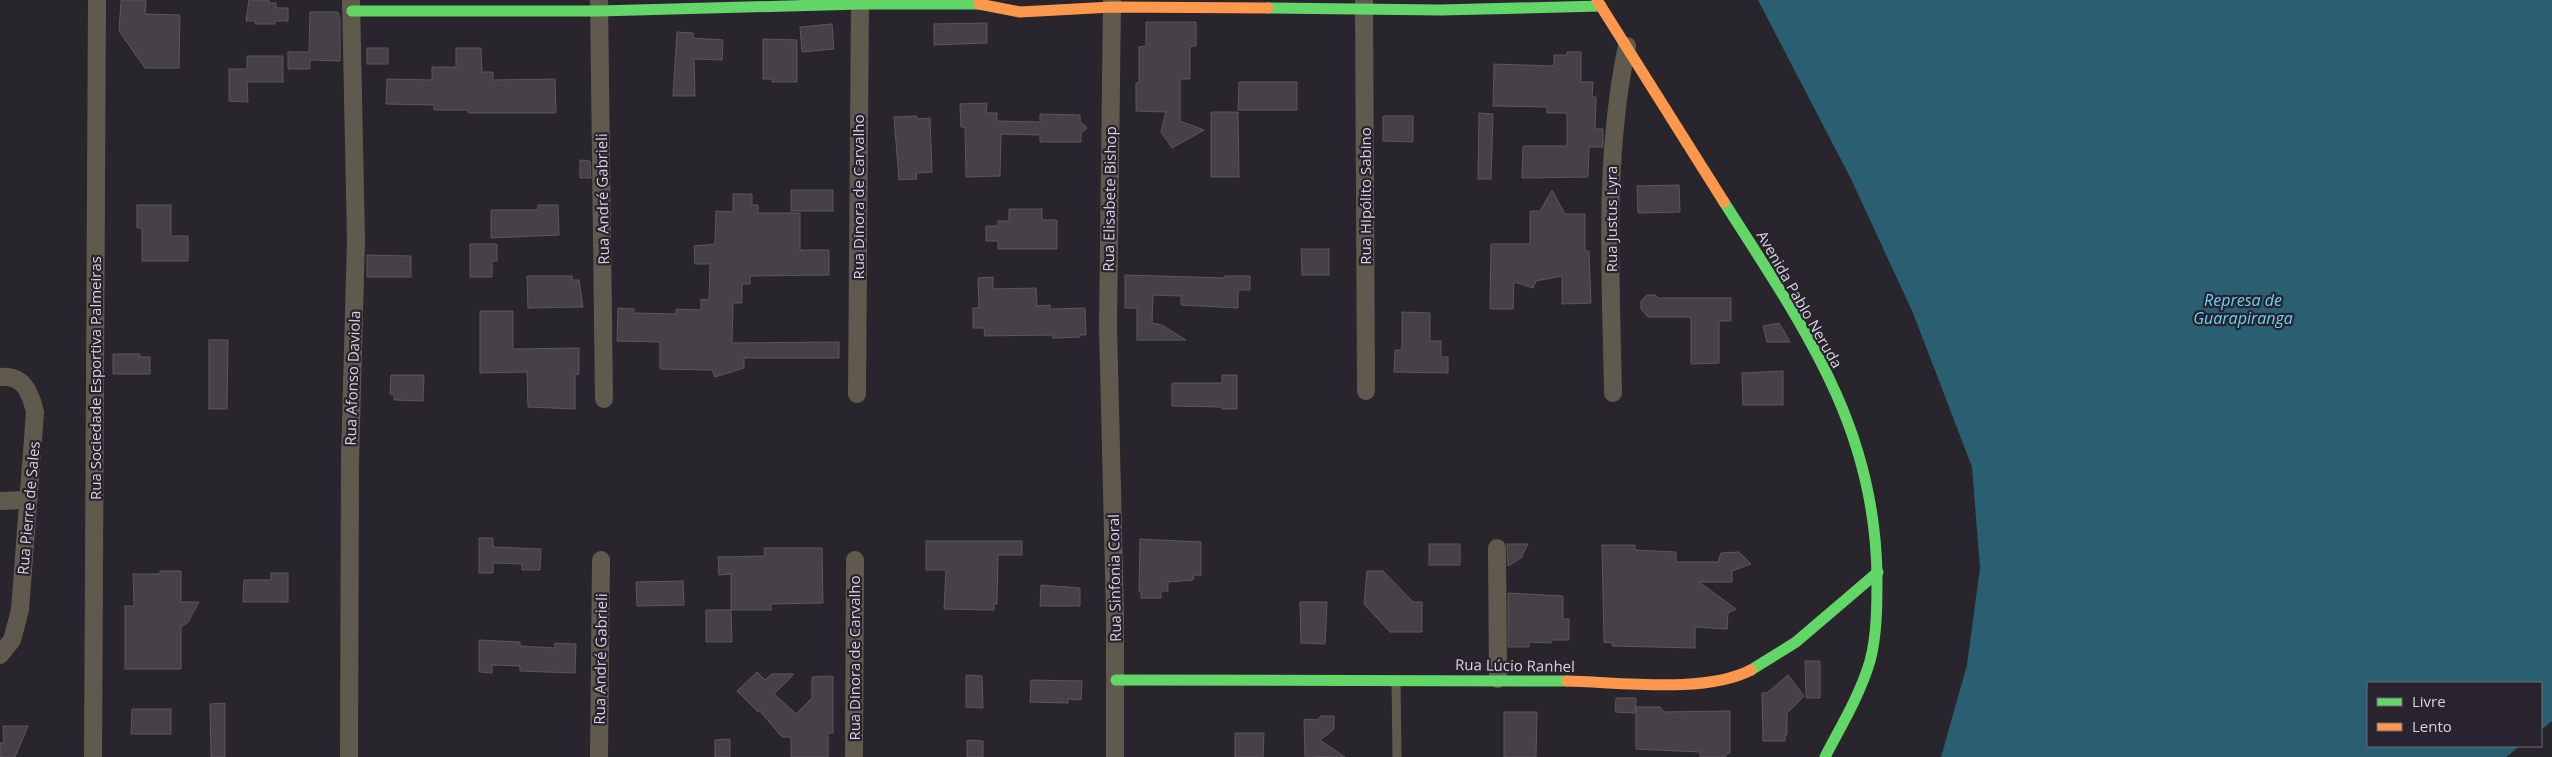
<svg xmlns="http://www.w3.org/2000/svg" width="2552" height="757" viewBox="0 0 2552 757" font-family="'Open Sans',sans-serif">
	<style>
		.water { fill: #295f70 }
		.building { fill: #464146; stroke: #5c575b }
		.lines { fill: none; stroke-linecap: round; stroke-linejoin: round }
		.lane { stroke: #605a4e; stroke-width: 9 }
		.street { stroke: #605a4e; stroke-width: 18 }
		.fast { stroke: #63d668; stroke-width: 11 }
		.slow { stroke: #ff974d; stroke-width: 11 }
		.labels { text-anchor: middle; dominant-baseline: central; stroke-width: 4.5; stroke-linejoin: round; paint-order: stroke }
		.street-label { font-size: 15px; fill: #d7d3dc; stroke: #29222f }
		.water-label { font-size: 16px; font-style: italic; fill: #62d5f7; stroke: #29222f }
	</style>
	<rect width="100%" height="100%" fill="#29252c"/>
	<path class="water" d="M 1758,0 L 2552,0 L 2552,721 L 2541,730 L 2541,683 L 2368,683 L 2368,746 L 2520,746 L 2506,757 L 1941,757 L 1967,665 L 1980,568 L 1972,467 L 1913,313 L 1851,179 Z"/>
	<g class="building">
		<path d="M 121,0 L 146,0 L 145,14 L 180,15 L 179,68 L 145,68 L 119,31 Z"/>
		<path d="M 249,0 L 269,0 L 269,3 L 276,3 L 276,8 L 288,8 L 288,21 L 275,21 L 275,24 L 255,24 L 255,21 L 246,21 Z"/>
		<path d="M 310,12 L 338,12 L 340,19 L 340,61 L 310,60 L 310,69 L 288,69 L 288,52 L 309,52 Z"/>
		<path d="M 1146,22 L 1196,22 L 1196,46 L 1190,46 L 1190,79 L 1180,79 L 1180,121 L 1204,130 L 1172,148 L 1161,132 L 1166,112 L 1136,111 L 1136,83 L 1139,83 L 1139,47 L 1146,46 Z"/>
		<path d="M 987,23 L 987,43 L 934,45 L 934,24 Z"/>
		<path d="M 832,24 L 834,49 L 802,52 L 800,27 Z"/>
		<path d="M 677,32 L 693,33 L 693,38 L 723,40 L 722,60 L 694,59 L 695,96 L 673,96 Z"/>
		<path d="M 763,39 L 797,40 L 797,82 L 772,82 L 773,79 L 763,79 Z"/>
		<rect x="367" y="48" width="21" height="16"/>
		<path d="M 456,48 L 481,48 L 482,72 L 493,72 L 493,80 L 555,79 L 556,113 L 468,113 L 468,110 L 434,110 L 434,105 L 386,104 L 387,79 L 432,80 L 432,67 L 456,67 Z"/>
		<path d="M 1567,52 L 1581,52 L 1581,82 L 1593,82 L 1592,97 L 1596,97 L 1595,129 L 1603,129 L 1603,147 L 1589,147 L 1588,177 L 1522,178 L 1523,146 L 1567,146 L 1567,113 L 1547,113 L 1547,107 L 1493,106 L 1494,64 L 1554,66 L 1554,55 L 1567,55 Z"/>
		<path d="M 247,56 L 283,56 L 283,82 L 247,82 L 248,102 L 229,101 L 229,69 L 247,69 Z"/>
		<path d="M 1239,82 L 1297,82 L 1297,110 L 1238,110 Z"/>
		<path d="M 987,103 L 986,113 L 997,113 L 997,121 L 1040,122 L 1040,114 L 1080,115 L 1080,121 L 1087,128 L 1081,133 L 1081,142 L 1040,142 L 1040,135 L 1001,134 L 1000,176 L 966,177 L 965,127 L 961,127 L 960,104 Z"/>
		<path d="M 1211,112 L 1238,112 L 1239,177 L 1211,177 Z"/>
		<path d="M 1479,113 L 1493,114 L 1491,179 L 1478,179 Z"/>
		<path d="M 917,116 L 917,119 L 930,118 L 932,172 L 916,173 L 917,179 L 899,180 L 894,117 Z"/>
		<path d="M 1383,116 L 1413,116 L 1413,142 L 1383,141 Z"/>
		<path d="M 580,160 L 590,161 L 591,178 L 580,178 Z"/>
		<path d="M 1679,185 L 1680,212 L 1638,213 L 1637,186 Z"/>
		<rect x="791" y="190" width="42" height="21"/>
		<path d="M 1552,190 L 1565,214 L 1585,214 L 1585,251 L 1589,251 L 1591,303 L 1562,304 L 1562,276 L 1536,281 L 1533,288 L 1514,282 L 1513,309 L 1490,309 L 1491,244 L 1530,244 L 1530,211 L 1540,211 Z"/>
		<path d="M 733,194 L 752,194 L 752,205 L 758,205 L 758,213 L 800,213 L 800,250 L 829,250 L 829,275 L 750,276 L 750,284 L 742,284 L 742,303 L 733,303 L 732,343 L 839,342 L 839,358 L 744,358 L 744,368 L 715,377 L 712,370 L 660,369 L 660,342 L 617,341 L 618,308 L 634,309 L 634,313 L 676,314 L 676,309 L 701,310 L 701,299 L 709,300 L 710,264 L 695,264 L 694,246 L 715,244 L 716,211 L 733,212 Z"/>
		<path d="M 137,205 L 171,205 L 171,236 L 188,236 L 188,261 L 142,261 L 142,228 L 137,228 Z"/>
		<path d="M 538,205 L 558,205 L 559,235 L 491,238 L 491,210 L 538,210 Z"/>
		<path d="M 1009,209 L 1042,209 L 1042,220 L 1057,220 L 1057,249 L 998,249 L 998,241 L 986,241 L 986,226 L 998,226 L 998,221 L 1009,221 Z"/>
		<path d="M 470,244 L 497,244 L 497,261 L 492,261 L 492,277 L 470,277 Z"/>
		<path d="M 1301,249 L 1329,249 L 1329,275 L 1302,275 Z"/>
		<path d="M 367,255 L 411,256 L 411,277 L 367,277 Z"/>
		<path d="M 1125,275 L 1225,278 L 1225,276 L 1250,276 L 1250,290 L 1238,290 L 1238,308 L 1181,305 L 1181,296 L 1153,295 L 1152,323 L 1162,325 L 1186,340 L 1137,340 L 1137,308 L 1125,308 Z"/>
		<path d="M 527,276 L 572,276 L 572,280 L 579,280 L 583,307 L 528,308 Z"/>
		<path d="M 993,277 L 993,289 L 1036,288 L 1037,306 L 1050,305 L 1050,309 L 1085,308 L 1086,335 L 1080,335 L 1080,337 L 1053,338 L 1053,335 L 985,336 L 984,328 L 973,328 L 973,308 L 979,308 L 978,278 Z"/>
		<path d="M 1647,295 L 1655,295 L 1658,298 L 1731,298 L 1731,321 L 1719,321 L 1719,363 L 1691,364 L 1691,317 L 1648,317 L 1641,309 L 1641,301 Z"/>
		<path d="M 480,311 L 513,311 L 513,349 L 579,348 L 579,374 L 575,375 L 575,409 L 528,407 L 527,372 L 480,373 Z"/>
		<path d="M 1402,312 L 1430,313 L 1430,341 L 1441,341 L 1441,357 L 1448,357 L 1448,373 L 1394,372 L 1395,350 L 1402,350 Z"/>
		<path d="M 1779,323 L 1790,342 L 1767,342 L 1763,326 Z"/>
		<path d="M 209,340 L 228,340 L 227,409 L 209,409 Z"/>
		<path d="M 113,354 L 140,354 L 140,357 L 150,357 L 150,374 L 113,374 Z"/>
		<path d="M 1783,371 L 1783,405 L 1743,405 L 1742,373 Z"/>
		<path d="M 391,375 L 424,375 L 423,401 L 394,400 L 394,394 L 390,394 Z"/>
		<path d="M 1222,375 L 1237,375 L 1237,409 L 1222,409 L 1222,407 L 1172,406 L 1172,383 L 1222,383 Z"/>
		<path d="M 479,538 L 493,538 L 493,547 L 541,549 L 540,570 L 522,570 L 522,564 L 493,563 L 493,573 L 479,573 Z"/>
		<path d="M 1140,539 L 1201,542 L 1201,575 L 1194,575 L 1193,580 L 1168,582 L 1168,591 L 1161,591 L 1161,598 L 1141,598 L 1141,591 L 1139,591 Z"/>
		<path d="M 926,541 L 1022,541 L 1022,555 L 998,555 L 997,604 L 994,604 L 994,610 L 944,609 L 946,570 L 926,570 Z"/>
		<rect x="1429" y="544" width="31" height="21"/>
		<path d="M 1507,544 L 1528,544 L 1521,558 L 1508,566 Z"/>
		<path d="M 1602,545 L 1635,545 L 1635,550 L 1676,552 L 1676,562 L 1718,562 L 1721,553 L 1739,552 L 1751,564 L 1732,571 L 1732,582 L 1699,582 L 1736,609 L 1728,613 L 1727,629 L 1695,627 L 1695,648 L 1612,646 L 1612,643 L 1604,642 Z"/>
		<path d="M 764,548 L 822,548 L 823,603 L 771,604 L 771,610 L 731,610 L 731,574 L 719,575 L 718,557 L 765,556 Z"/>
		<path d="M 160,571 L 181,571 L 181,602 L 199,602 L 188,622 L 181,627 L 181,669 L 125,669 L 125,606 L 134,606 L 133,574 L 160,574 Z"/>
		<path d="M 1367,571 L 1383,571 L 1413,602 L 1422,602 L 1422,632 L 1390,632 L 1364,604 Z"/>
		<path d="M 271,573 L 288,573 L 288,602 L 243,602 L 244,580 L 271,580 Z"/>
		<path d="M 683,581 L 684,605 L 637,606 L 636,582 Z"/>
		<path d="M 1041,585 L 1080,588 L 1080,606 L 1040,606 Z"/>
		<path d="M 1508,593 L 1563,596 L 1563,619 L 1569,619 L 1569,640 L 1551,640 L 1551,643 L 1529,642 L 1529,647 L 1508,647 Z"/>
		<path d="M 1300,602 L 1327,602 L 1325,644 L 1301,643 Z"/>
		<path d="M 706,610 L 731,610 L 732,642 L 706,642 Z"/>
		<path d="M 479,640 L 520,642 L 520,646 L 555,648 L 555,643 L 576,644 L 575,673 L 520,671 L 520,666 L 492,665 L 492,673 L 479,672 Z"/>
		<path d="M 1805,661 L 1820,661 L 1820,698 L 1806,698 Z"/>
		<path d="M 757,672 L 765,680 L 772,674 L 794,674 L 774,694 L 796,714 L 812,698 L 812,677 L 833,676 L 833,733 L 828,733 L 828,757 L 791,757 L 791,737 L 782,737 L 759,710 L 758,712 L 737,691 Z"/>
		<path d="M 966,675 L 982,676 L 983,708 L 966,707 Z"/>
		<path d="M 1788,675 L 1804,696 L 1787,713 L 1787,735 L 1785,735 L 1785,741 L 1763,741 L 1762,693 L 1767,693 Z"/>
		<path d="M 1031,680 L 1082,681 L 1081,700 L 1068,699 L 1068,703 L 1030,702 Z"/>
		<path d="M 1616,698 L 1636,698 L 1635,713 L 1615,712 Z"/>
		<path d="M 225,703 L 225,757 L 211,757 L 210,704 Z"/>
		<path d="M 1636,707 L 1660,707 L 1664,712 L 1730,711 L 1730,753 L 1726,754 L 1726,757 L 1700,757 L 1700,752 L 1636,749 Z"/>
		<path d="M 132,709 L 171,709 L 171,734 L 131,734 Z"/>
		<path d="M 1504,712 L 1537,712 L 1536,757 L 1504,757 Z"/>
		<path d="M 1321,716 L 1334,716 L 1334,729 L 1320,740 L 1345,757 L 1305,756 L 1304,719 L 1317,720 Z"/>
		<path d="M 3,726 L 28,726 L 15,757 L 0,757 L 0,743 L 4,743 Z"/>
		<path d="M 1235,733 L 1264,733 L 1263,757 L 1235,757 Z"/>
		<path d="M 730,739 L 730,757 L 715,757 L 715,740 Z"/>
		<path d="M 967,740 L 983,741 L 983,757 L 967,757 Z"/>
	</g>
	<g class="lines">
		<path class="lane" d="M 1396,680 L 1397,757"/>
		<g class="street">
			<path d="M 599,0 L 604,399"/>
			<path d="M 1112,0 L 1108,326 L 1115,614 L 1115,757"/>
			<path d="M 1364,0 L 1366,391"/>
			<path d="M 0,377 C 23,375 30,391 35,412 L 20,610 L 12,640 L 0,655"/>
			<path d="M 1613,393 C 1611,277 1603,160 1627,46"/>
			<path d="M 857,394 L 860,0"/>
			<path d="M 0,501 L 27,500"/>
			<path d="M 1497,548 L 1498,679"/>
			<path d="M 93,757 L 97,0"/>
			<path d="M 349,757 L 350,460 L 356,240 L 351,0"/>
			<path d="M 599,757 L 601,560"/>
			<path d="M 854,757 L 855,560"/>
		</g>
		<g class="fast">
			<path d="M 1268,8 L 1441,10 L 1601,6"/>
			<path d="M 352,11 L 599,11 L 860,4 L 979,4"/>
			<path d="M 1724,202 C 1802,325 1876,426 1877,578 C 1877,605 1877,635 1870,661 C 1860,695 1841,726 1825,757"/>
			<path d="M 1751,670 L 1796,642 L 1878,572"/>
			<path d="M 1116,680 L 1567,681"/>
		</g>
		<g class="slow">
			<path d="M 1597,0 L 1724,202"/>
			<path d="M 979,4 L 1020,12 L 1112,7 L 1268,8"/>
			<path d="M 1567,681 C 1619,682 1705,694 1751,670"/>
		</g>
	</g>
	<g class="labels">
		<g class="street-label">
			<text transform="translate(1365 196) rotate(-90)">Rua Hipólito Sabino</text>
			<text transform="translate(858 197) rotate(-90)">Rua Dinora de Carvalho</text>
			<text transform="translate(602 199) rotate(-91)">Rua André Gabrieli</text>
			<text transform="translate(1109 199) rotate(-89)">Rua Elisabete Bishop</text>
			<text transform="translate(1611 219) rotate(-90)">Rua Justus Lyra</text>
			<text transform="translate(1800 299) rotate(60)">Avenida Pablo Neruda</text>
			<text transform="translate(95 378) rotate(-90)">Rua Sociedade Esportiva Palmeiras</text>
			<text transform="translate(352 378) rotate(-88)">Rua Afonso Daviola</text>
			<text transform="translate(28 508) rotate(-85)">Rua Pierre de Sales</text>
			<text transform="translate(1114 578) rotate(-91)">Rua Sinfonia Coral</text>
			<text transform="translate(854 658) rotate(-90)">Rua Dinora de Carvalho</text>
			<text transform="translate(600 659) rotate(-89)">Rua André Gabrieli</text>
			<text transform="translate(1515 665) rotate(1)">Rua Lúcio Ranhel</text>
		</g>
		<g class="water-label">
			<text x="2243" y="300">Represa de<tspan x="2243" dy="18">Guarapiranga</tspan></text>
		</g>
	</g>
	<rect x="2367" y="682" width="175" height="65" fill="#29222f" stroke="#6f6974"/>
	<rect x="2377" y="698" width="25" height="8" fill="#63d668" stroke="#6f6974"/>
	<text x="2412" y="707" font-size="15" fill="#d7d3dc">Livre</text>
	<rect x="2377" y="723" width="25" height="8" fill="#ff974d" stroke="#6f6974"/>
	<text x="2412" y="732" font-size="15" fill="#d7d3dc">Lento</text>
</svg>
